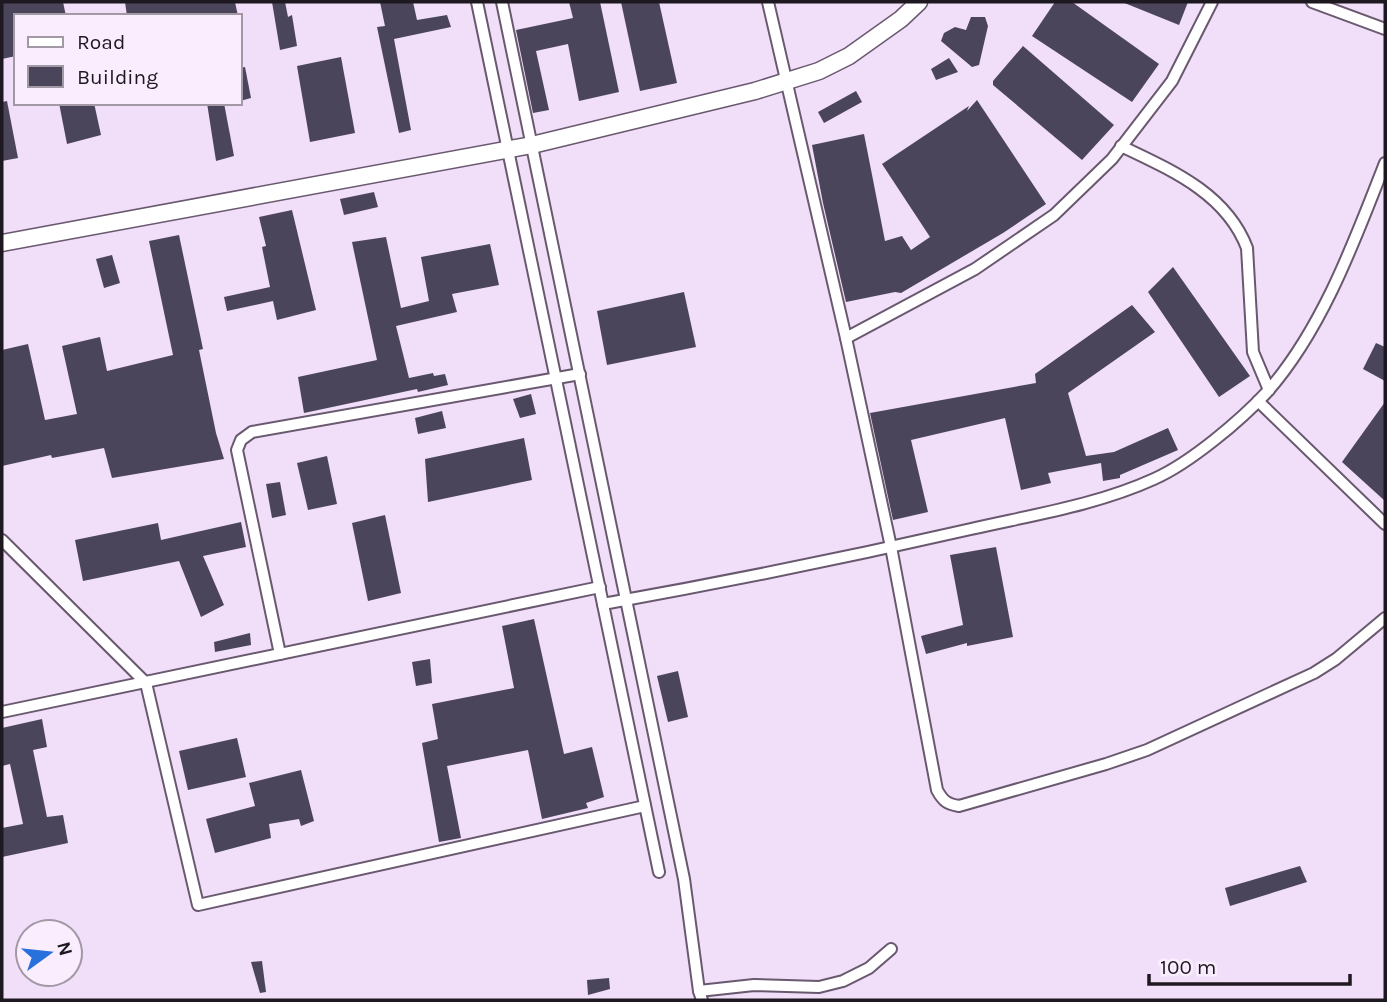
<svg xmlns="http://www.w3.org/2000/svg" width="1387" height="1002" viewBox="0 0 1387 1002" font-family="Karla,sans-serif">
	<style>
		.building { fill: #4b455c }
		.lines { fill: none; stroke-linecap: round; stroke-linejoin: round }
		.street-casing { stroke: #69596f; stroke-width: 14 }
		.secondary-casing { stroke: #69596f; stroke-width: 19 }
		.street { stroke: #fff; stroke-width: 10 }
		.secondary { stroke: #fff; stroke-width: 16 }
	</style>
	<rect width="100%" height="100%" fill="#f1def8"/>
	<g class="building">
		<path d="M 2,2 L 63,2 L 66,16 L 16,16 L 16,56 L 2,59 Z"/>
		<path d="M 125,2 L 235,2 L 238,16 L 127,16 Z"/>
		<path d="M 272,2 L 285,2 L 288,17 L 292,15 L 297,46 L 280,50 Z"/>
		<path d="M 380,2 L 413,2 L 417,20 L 447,15 L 451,27 L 394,39 L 411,130 L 399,133 L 377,27 L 385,26 Z"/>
		<path d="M 569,2 L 600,2 L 619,92 L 579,101 L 568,44 L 536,51 L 549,110 L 533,113 L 516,30 L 573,18 Z"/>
		<path d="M 621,2 L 659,2 L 677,83 L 640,91 Z"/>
		<path d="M 1055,2 L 1072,2 L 1159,64 L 1132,102 L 1032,36 Z"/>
		<path d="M 1122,2 L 1188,2 L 1179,25 Z"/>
		<path d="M 971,17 L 985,17 L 988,26 L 979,65 L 972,67 L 941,41 L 944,33 L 955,27 L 966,30 Z"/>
		<path d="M 1023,46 L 1114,125 L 1082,160 L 993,85 L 993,81 Z"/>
		<path d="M 341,57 L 355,133 L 310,142 L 297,66 Z"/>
		<path d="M 949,58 L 958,72 L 936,80 L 931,69 Z"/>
		<path d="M 245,67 L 251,98 L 240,101 L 240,68 Z"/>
		<path d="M 856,91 L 862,102 L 824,123 L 818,112 Z"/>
		<path d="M 977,100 L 1046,204 L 1003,233 L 901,293 L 895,292 L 846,302 L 823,203 L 812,145 L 864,134 L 885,241 L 902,236 L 911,250 L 930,237 L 882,164 L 969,106 L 967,111 Z"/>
		<path d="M 7,101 L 18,158 L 2,161 L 2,102 Z"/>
		<path d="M 59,103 L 94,103 L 101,135 L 67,144 Z"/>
		<path d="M 207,103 L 224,103 L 234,156 L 216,161 Z"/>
		<path d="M 374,192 L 378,207 L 344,215 L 340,199 Z"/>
		<path d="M 292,210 L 316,310 L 277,320 L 273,301 L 227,311 L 224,297 L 270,287 L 262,247 L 266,246 L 259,217 Z"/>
		<path d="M 179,235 L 203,349 L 199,350 L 216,433 L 224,459 L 112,478 L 104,448 L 52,458 L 51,455 L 2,466 L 2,350 L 28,344 L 45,420 L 77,414 L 62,346 L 100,337 L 107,371 L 173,355 L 149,241 Z"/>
		<path d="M 386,237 L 401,308 L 429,301 L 421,257 L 490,244 L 499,285 L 452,294 L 457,312 L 396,326 L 409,378 L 433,373 L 434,376 L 445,374 L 448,385 L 418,392 L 417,389 L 304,413 L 298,377 L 377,360 L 352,242 Z"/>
		<path d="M 112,255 L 120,283 L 104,288 L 96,259 Z"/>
		<path d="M 1173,267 L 1250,376 L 1219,397 L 1148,292 Z"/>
		<path d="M 684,292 L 696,347 L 607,365 L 597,311 Z"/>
		<path d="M 1132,305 L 1155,332 L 1068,393 L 1086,456 L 1114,452 L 1168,428 L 1178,450 L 1120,475 L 1120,478 L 1103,481 L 1101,463 L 1048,473 L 1051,483 L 1021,490 L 1005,418 L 911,440 L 928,512 L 893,520 L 870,413 L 1036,383 L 1035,374 Z"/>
		<path d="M 1376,343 L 1385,347 L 1385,381 L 1363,369 Z"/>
		<path d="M 531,394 L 536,414 L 520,418 L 513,399 Z"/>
		<path d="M 1385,402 L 1385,501 L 1342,462 Z"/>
		<path d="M 442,411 L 446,428 L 418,434 L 415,418 Z"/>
		<path d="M 524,438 L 532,480 L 428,502 L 425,459 Z"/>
		<path d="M 327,456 L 337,504 L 308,510 L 297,463 Z"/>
		<path d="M 280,482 L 286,515 L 272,518 L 266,484 Z"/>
		<path d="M 385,515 L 401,593 L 368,601 L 352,523 Z"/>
		<path d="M 241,522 L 246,547 L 203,556 L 224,605 L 201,617 L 179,561 L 83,581 L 75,540 L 158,523 L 161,540 Z"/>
		<path d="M 996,547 L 1013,637 L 967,646 L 967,643 L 926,654 L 921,636 L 963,625 L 950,555 Z"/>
		<path d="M 534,619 L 564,754 L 592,747 L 604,797 L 586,803 L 588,808 L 542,819 L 528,750 L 447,766 L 461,838 L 439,842 L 422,743 L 438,739 L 432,704 L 514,688 L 502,626 Z"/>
		<path d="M 250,633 L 251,645 L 215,652 L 214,642 Z"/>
		<path d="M 430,659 L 432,683 L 416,686 L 412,662 Z"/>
		<path d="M 678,671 L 688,717 L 668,722 L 657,676 Z"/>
		<path d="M 42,719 L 47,747 L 33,750 L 47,817 L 63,815 L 68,843 L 2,857 L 2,828 L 23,824 L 10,764 L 2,766 L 2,728 Z"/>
		<path d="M 237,738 L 246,777 L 188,790 L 179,751 Z"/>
		<path d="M 301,770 L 314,821 L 301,826 L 299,819 L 269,824 L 271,838 L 215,853 L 206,819 L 255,806 L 249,783 Z"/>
		<path d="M 1300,866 L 1307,882 L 1230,906 L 1225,888 Z"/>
		<path d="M 262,961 L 266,992 L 260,993 L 251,962 Z"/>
		<path d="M 609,978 L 610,989 L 588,995 L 587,980 Z"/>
	</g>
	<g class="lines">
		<defs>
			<g id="street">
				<path d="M 477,2 L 659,872"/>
				<path d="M 502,2 L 684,879 L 699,991 L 702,1000"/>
				<path d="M 768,2 L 846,338 L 891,547 L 937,790 C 943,801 947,804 959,806 L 1106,764 L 1147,750 L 1314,673 L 1336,659 L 1385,618"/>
				<path d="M 1312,2 L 1385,29"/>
				<path d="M 1121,146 C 1171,170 1226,193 1247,248 L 1253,352 L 1269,390"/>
				<path d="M 846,338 L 975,269 L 1054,215 L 1112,159 L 1172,81 L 1212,2"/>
				<path d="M 1258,401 L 1385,524"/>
				<path d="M 2,540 L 146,683 L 198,905 L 645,806"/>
				<path d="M 603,604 C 726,582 849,557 971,529 C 1032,515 1097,505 1154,479 C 1190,463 1240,421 1267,392 C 1322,330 1355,240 1385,163"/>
				<path d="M 280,654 L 237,450 L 241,440 L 252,432 L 580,374"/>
				<path d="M 2,712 L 600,587"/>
				<path d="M 699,991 L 754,985 L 819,987 L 843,981 L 869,968 L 891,949"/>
			</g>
			<path id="secondary" d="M 2,243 L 532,145 L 755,91 L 819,71 L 849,56 L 901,19 L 919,2"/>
		</defs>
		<use href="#street" class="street-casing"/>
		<use href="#secondary" class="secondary-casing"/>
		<use href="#street" class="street"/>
		<use href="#secondary" class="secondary"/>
	</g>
	<rect width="1387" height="1002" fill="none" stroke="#1e1821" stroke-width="7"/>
	<rect x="14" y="14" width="228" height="91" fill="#faeefe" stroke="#a298a6" stroke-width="2"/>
	<rect x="28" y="37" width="35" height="10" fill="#ffffff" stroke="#a298a6" stroke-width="2"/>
	<text x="77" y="49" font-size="21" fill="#1e1821">Road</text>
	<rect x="28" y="66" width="35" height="21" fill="#4b455c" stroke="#a298a6" stroke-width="2"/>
	<text x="77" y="84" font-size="21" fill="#1e1821">Building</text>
	<g transform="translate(49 953) rotate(75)"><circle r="33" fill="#faeefe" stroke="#a298a6" stroke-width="2"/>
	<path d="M0-5L12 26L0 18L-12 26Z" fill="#2871dd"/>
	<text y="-10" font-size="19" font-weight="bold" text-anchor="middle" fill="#1e1821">N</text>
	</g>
	<path d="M1149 974v10h201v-10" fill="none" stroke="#1e1821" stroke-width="3.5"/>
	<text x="1160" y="974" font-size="21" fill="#1e1821" stroke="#faeefe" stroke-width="5" paint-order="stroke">100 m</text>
</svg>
